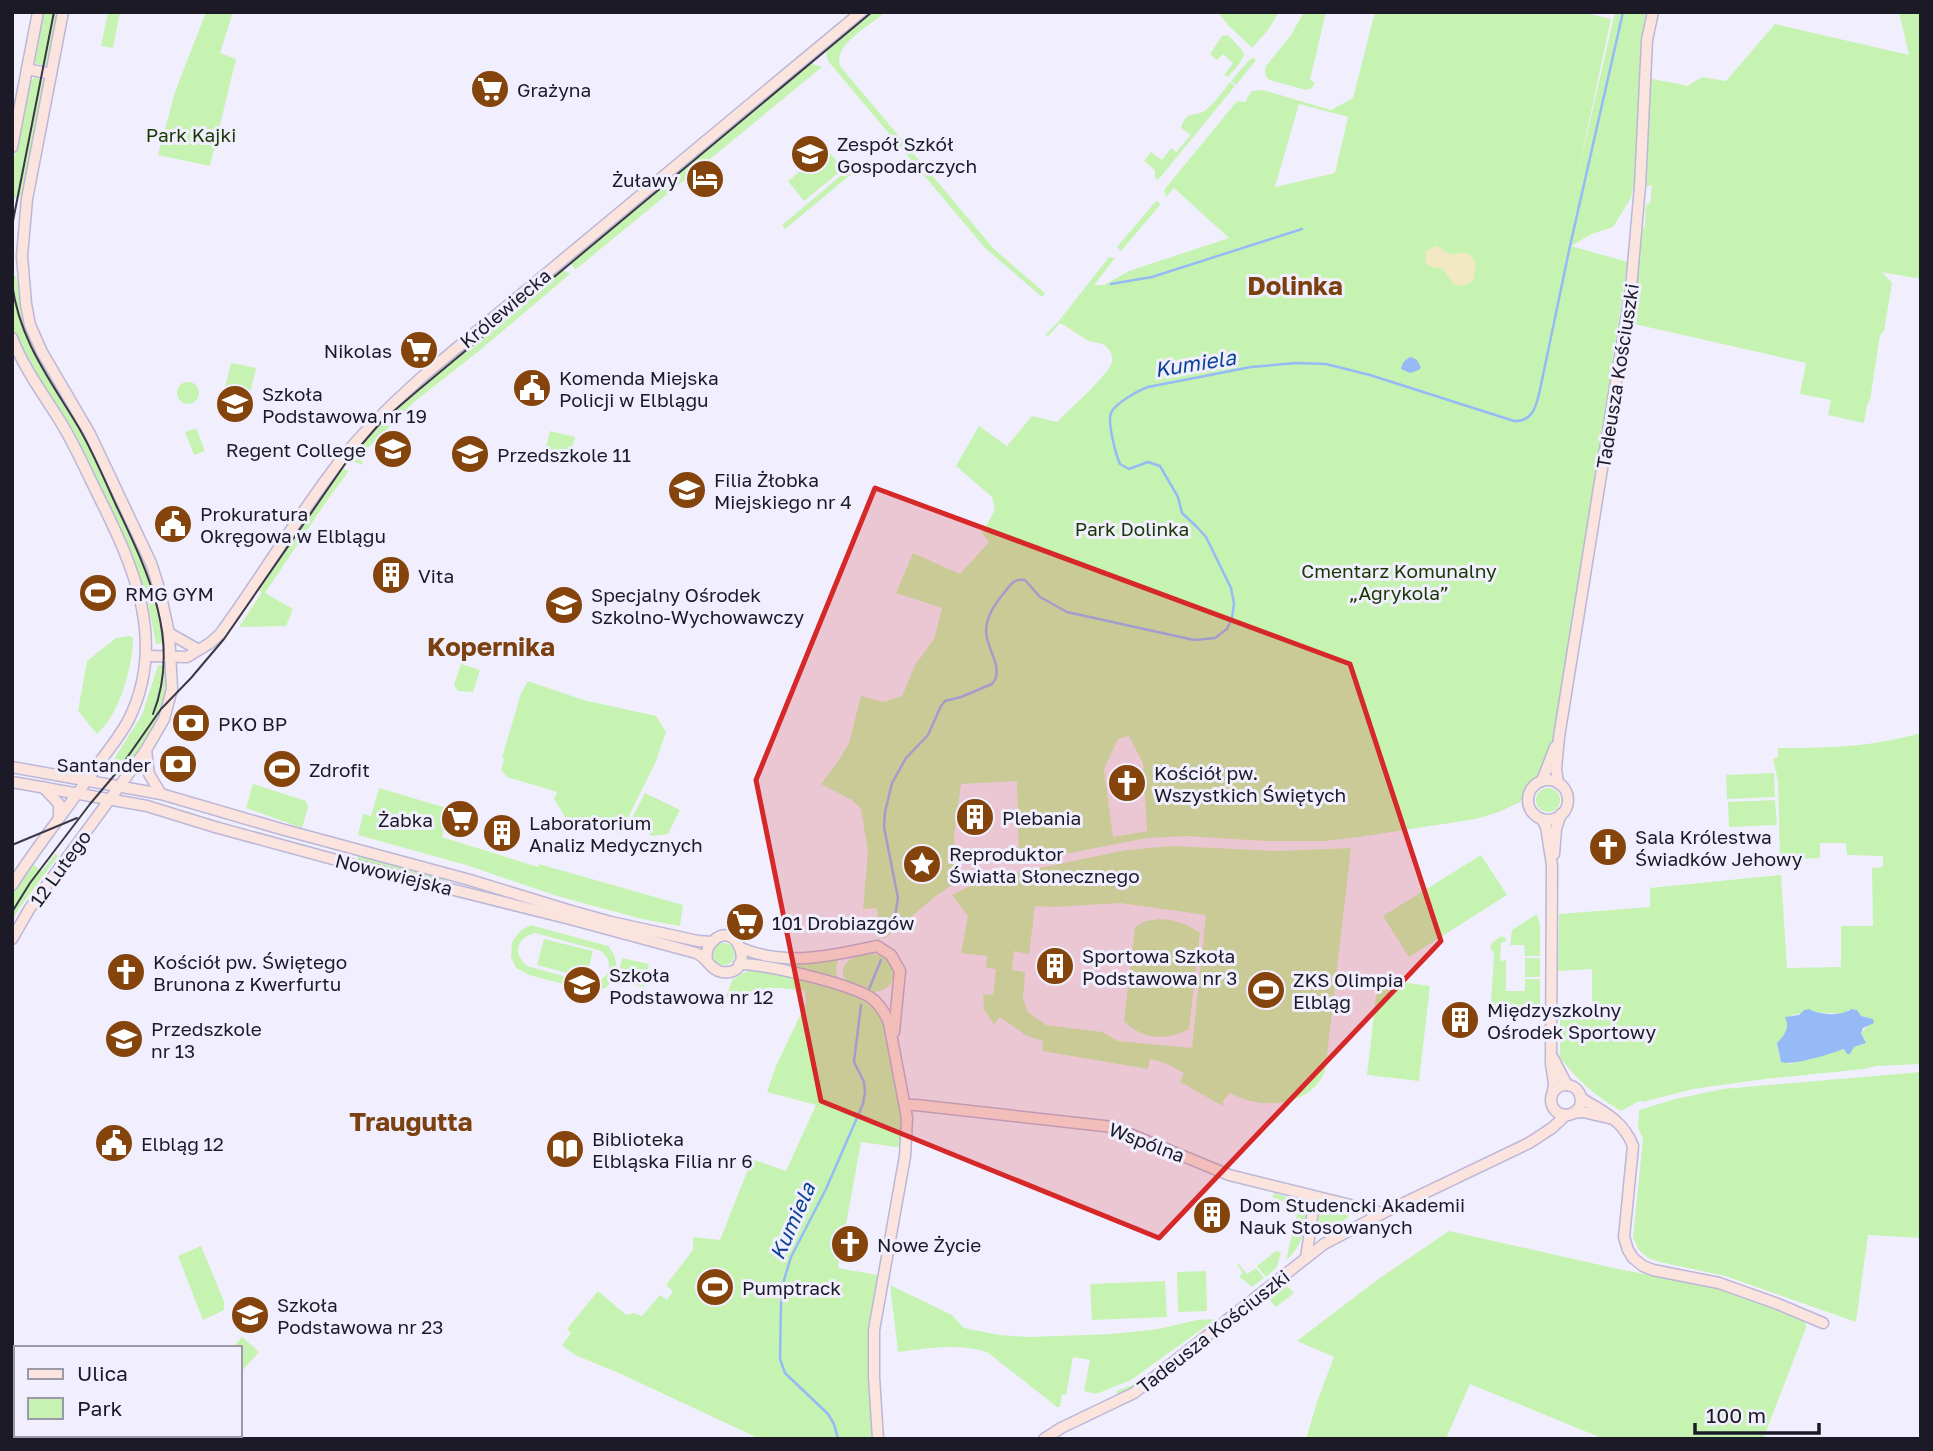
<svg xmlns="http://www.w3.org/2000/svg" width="1933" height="1451" viewBox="0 0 1933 1451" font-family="'Golos Text',sans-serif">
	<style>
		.green { fill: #c7f3b2; fill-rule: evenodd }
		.sand { fill: #f2e8c3 }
		.water { fill: #96baf5 }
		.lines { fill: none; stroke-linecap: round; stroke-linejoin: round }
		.stream { stroke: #96baf5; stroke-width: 2.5 }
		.secondary-casing { stroke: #bcb6d9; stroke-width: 13 }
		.secondary { stroke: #fbe3de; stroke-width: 10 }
		.tram { stroke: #3b3946; stroke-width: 2 }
		.marked { fill: #d62828; fill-opacity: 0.2; stroke: #d62828; stroke-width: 5; stroke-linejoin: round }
		.labels { text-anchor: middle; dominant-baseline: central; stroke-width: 6; stroke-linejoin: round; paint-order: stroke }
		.poi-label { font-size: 19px; fill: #1c1a26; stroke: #f1effe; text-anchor: start }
		.park-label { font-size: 19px; fill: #183701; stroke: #f1effe }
		.street-label { font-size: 19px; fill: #1c1a26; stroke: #f1effe }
		.water-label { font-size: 21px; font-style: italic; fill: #0c4294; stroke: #f1effe }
		.district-label { font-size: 26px; font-weight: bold; fill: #7b400f; stroke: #f1effe }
	</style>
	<rect width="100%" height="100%" fill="#f1effe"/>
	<g class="green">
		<path d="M 43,12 L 59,12 L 49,62 L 45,66 L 36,64 L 34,58 Z"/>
		<path d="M 108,12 L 120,12 L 113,48 L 101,46 Z"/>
		<path d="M 206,12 L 233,12 L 220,53 L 236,59 L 210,166 L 158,155 L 175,92 Z"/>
		<path d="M 870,12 L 885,12 C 870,27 834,42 840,66 L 994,249 L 1045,293 L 1042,297 L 985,248 L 828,61 L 826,54 L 828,47 Z"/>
		<path d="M 1218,12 L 1279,12 L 1268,30 L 1252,48 L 1228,25 Z"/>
		<path d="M 1304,12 L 1326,12 L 1310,80 L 1315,82 L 1312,88 L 1306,90 L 1270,80 C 1265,77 1264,72 1266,66 L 1291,35 Z"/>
		<path d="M 1375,12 L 1582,12 L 1611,19 L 1577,178 L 1615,12 L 1647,12 L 1641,53 L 1637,168 L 1631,198 L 1613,227 L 1592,234 L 1571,246 L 1628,262 L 1613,357 L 1614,371 L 1559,719 L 1548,756 L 1540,776 L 1530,785 L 1523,798 L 1520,802 L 1499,812 L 1476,819 L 1359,837 L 1325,841 L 1265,841 L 1187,836 L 1147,838 L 1019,863 L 1017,781 L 961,784 L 954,836 L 955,883 L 936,896 L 884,939 L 876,908 L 863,909 L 868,852 L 861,809 L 852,800 L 821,784 L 839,760 L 849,743 L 861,696 L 883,702 L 902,696 L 915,665 L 934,639 L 942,608 L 896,593 L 913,553 L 960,574 L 989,542 L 982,533 L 995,510 L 992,497 L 956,466 L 979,426 L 1007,446 L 1032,416 L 1057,422 C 1067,412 1109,374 1112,362 C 1113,358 1111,351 1107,347 C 1102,342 1093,343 1087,340 C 1078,335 1069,328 1060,323 L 1048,336 L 1045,335 L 1058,322 L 1109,257 L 1115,258 L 1094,285 L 1104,285 L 1129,271 L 1229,238 L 1174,188 L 1166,197 L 1164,190 L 1237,101 L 1246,102 L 1247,98 L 1252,91 L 1263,90 L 1331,110 L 1353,98 ZM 1299,104 L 1348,117 L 1335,173 L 1275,187 ZM 1129,736 L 1143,763 L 1147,831 L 1113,837 L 1104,769 L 1118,739 Z"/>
		<path d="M 1899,12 L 1921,12 L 1921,279 L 1882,272 L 1892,283 L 1884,331 L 1880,335 L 1870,400 L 1867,405 L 1864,423 L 1828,415 L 1831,400 L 1800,394 L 1806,363 L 1630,323 L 1642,232 L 1645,225 L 1646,205 L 1650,203 L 1652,185 L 1645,187 L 1650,78 C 1662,82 1675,82 1687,86 L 1702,77 L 1726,81 L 1775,24 L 1909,55 Z"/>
		<path d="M 1228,35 L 1242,50 L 1244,55 L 1240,63 L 1228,77 L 1224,75 L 1233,63 L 1223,54 L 1217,60 L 1210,54 L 1222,36 Z"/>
		<path d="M 1253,58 L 1256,60 L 1236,85 L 1231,81 L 1249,60 Z"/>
		<path d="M 812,64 L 822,67 L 575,270 L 571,263 L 573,259 L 804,67 Z"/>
		<path d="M 35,77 L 41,78 L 45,84 L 22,194 L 18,199 L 12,197 L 12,168 L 30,81 Z"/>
		<path d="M 1230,82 L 1235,86 L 1158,180 L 1155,178 L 1155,170 L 1144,161 L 1151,152 L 1162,160 L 1171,148 L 1176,152 L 1191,135 L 1181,128 C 1187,108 1195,119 1207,109 C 1216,101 1223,91 1230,82 Z"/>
		<path d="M 827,149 L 843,169 L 804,201 L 788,181 Z"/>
		<path d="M 850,168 L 854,172 L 785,229 L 782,225 Z"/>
		<path d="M 1156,201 L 1159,202 L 1160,205 L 1121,251 L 1117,247 Z"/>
		<path d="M 561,269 L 570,274 L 479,351 L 414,402 L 360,456 L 363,465 L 346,459 L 394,408 Z"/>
		<path d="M 12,276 L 16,276 L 26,326 L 40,360 L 86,436 L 150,571 L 163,628 L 164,643 L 156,644 L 147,598 L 133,559 L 84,455 L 64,418 L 32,369 L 15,335 L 12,326 Z"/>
		<path d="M 231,363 L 256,368 L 249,398 L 224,392 Z"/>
		<circle cx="188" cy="393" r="11"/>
		<path d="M 196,428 L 205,451 L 194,455 L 185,432 Z"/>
		<path d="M 550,431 L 575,437 L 568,465 L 543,459 Z"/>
		<path d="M 340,468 L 349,471 L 328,499 L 265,593 L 293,609 L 286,626 L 239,627 L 262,592 L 256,589 Z"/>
		<path d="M 130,636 L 133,638 C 133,667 119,715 97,734 L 78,711 L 87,661 L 116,638 Z"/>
		<path d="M 461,664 L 480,670 L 473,692 L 458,691 L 454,685 Z"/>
		<path d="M 158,665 L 166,666 C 171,699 144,755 118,775 L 116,776 L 108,771 L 108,768 L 142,715 Z"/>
		<path d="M 528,681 L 583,700 L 656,716 L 666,732 L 656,761 L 620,834 L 604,826 L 573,830 L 554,799 L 557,792 L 507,777 L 501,770 L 504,759 L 502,758 L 521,693 Z"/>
		<path d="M 1921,733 L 1921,1064 L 1876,1066 L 1864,1069 L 1765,1079 L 1693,1089 L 1643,1102 L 1639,1101 L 1621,1111 C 1594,1095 1580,1082 1560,1058 L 1560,1017 L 1588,1015 L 1592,1013 L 1592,969 L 1558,971 L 1559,914 L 1650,907 L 1650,888 L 1781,875 L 1787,968 L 1841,967 L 1841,926 L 1873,926 L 1872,868 L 1883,867 L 1883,856 L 1847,855 L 1846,843 L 1820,843 L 1820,858 L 1780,860 L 1778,781 L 1773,759 L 1778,757 L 1778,748 C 1830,748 1870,747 1921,733 ZM 1851,1009 L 1857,1010 L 1860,1016 L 1873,1019 L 1861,1033 L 1866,1043 L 1853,1047 L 1850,1054 L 1844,1049 L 1789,1064 L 1780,1058 L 1777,1043 L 1786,1033 L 1791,1015 L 1812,1012 L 1842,1014 Z"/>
		<path d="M 1774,773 L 1775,797 L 1727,799 L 1726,775 Z"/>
		<path d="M 253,784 L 306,801 L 308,807 L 302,828 L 246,808 Z"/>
		<circle cx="1548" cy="800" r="12"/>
		<path d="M 379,788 L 450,809 L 442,837 L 538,867 L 539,864 L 683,905 L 680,926 L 642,919 L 557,896 L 466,865 L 358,835 L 363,814 L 371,816 Z"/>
		<path d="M 645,793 L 680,810 L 668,834 L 651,836 L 647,830 L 630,822 Z"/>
		<path d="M 1775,800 L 1777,825 L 1729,827 L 1728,802 Z"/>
		<path d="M 1173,846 L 1277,851 L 1351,848 L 1325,1072 C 1308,1108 1261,1110 1230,1093 L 1223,1101 L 1223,1106 L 1180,1082 L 1184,1073 L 1165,1063 L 1150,1059 L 1148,1069 L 1042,1051 L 1043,1041 L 1027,1036 L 1000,1017 L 994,1024 L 984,1010 L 983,994 L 993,995 L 996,969 L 986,968 L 987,956 L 961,953 L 968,916 L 952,895 L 983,880 L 1126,850 ZM 1120,903 L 1206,915 L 1192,1048 L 1118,1041 L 1102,1032 L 1046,1025 L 1028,1012 L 1023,999 L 1025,972 L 1012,970 L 1014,951 L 1029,954 L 1035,906 L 1054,907 Z"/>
		<path d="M 55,854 L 58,856 L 18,910 L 12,921 L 12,894 L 31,863 L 42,871 Z"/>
		<path d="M 358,855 L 444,879 L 444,881 L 357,860 Z"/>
		<path d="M 1481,855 L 1507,895 L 1409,957 L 1383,916 Z"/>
		<path d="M 1537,914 L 1540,926 L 1540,956 L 1525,956 L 1524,945 L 1510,945 L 1512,930 Z"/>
		<path d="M 1160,919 C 1176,920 1187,924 1200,933 L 1189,1029 C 1167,1041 1142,1040 1124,1021 L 1135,927 L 1146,921 Z"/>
		<path d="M 531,925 L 608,946 C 624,964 617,991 591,991 L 529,975 L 516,968 L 511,957 L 512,942 L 521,930 ZM 535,933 L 601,951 C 609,957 611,966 607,975 L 597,982 L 589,983 L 527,966 C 512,953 517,938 535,933 Z"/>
		<path d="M 1501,936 L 1506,938 L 1506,941 L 1501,943 L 1500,961 L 1506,960 L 1506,991 L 1525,991 L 1525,979 L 1540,979 L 1540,1009 L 1535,1013 L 1496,1009 L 1491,1003 L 1494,955 L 1490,947 L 1492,943 Z"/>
		<path d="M 544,939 L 593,951 L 586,978 L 537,965 Z"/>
		<circle cx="724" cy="954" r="11"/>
		<path d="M 867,953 C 883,953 904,964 891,983 C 873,1010 808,968 867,953 Z"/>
		<path d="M 622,958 L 649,964 L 644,987 L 617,980 Z"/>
		<rect x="1525" y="958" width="15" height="19"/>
		<path d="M 838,959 L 836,969 L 837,979 L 770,964 L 770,961 L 802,963 Z"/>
		<path d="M 749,970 L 768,972 L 830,986 L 848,993 L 874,1006 L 884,1020 L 902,1119 L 903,1148 L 861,1142 L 838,1268 L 878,1275 L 869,1334 L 873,1439 L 760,1439 L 621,1374 L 575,1355 L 562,1345 L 571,1333 L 567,1329 L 598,1291 L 626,1315 L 634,1313 L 642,1316 L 660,1295 L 667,1300 L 673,1291 L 666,1285 L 693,1250 L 693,1237 L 720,1240 L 752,1159 L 786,1171 L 816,1105 L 767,1092 L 776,1066 L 806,1003 L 805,991 C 782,989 760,981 745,1001 L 726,997 L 732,980 Z"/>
		<path d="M 1378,979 L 1430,986 L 1419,1081 L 1367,1075 Z"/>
		<path d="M 1921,1072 L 1921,1238 L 1868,1235 L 1856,1322 L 1725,1276 L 1660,1262 L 1648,1258 L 1639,1250 L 1633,1238 L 1643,1138 L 1638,1128 L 1639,1110 L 1675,1099 L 1723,1089 Z"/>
		<path d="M 1274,1193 L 1294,1199 L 1290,1214 L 1283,1212 L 1285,1202 L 1272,1197 Z"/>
		<path d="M 1301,1197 L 1306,1199 L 1310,1205 C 1307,1224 1302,1248 1286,1260 Z"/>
		<path d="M 1333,1205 L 1348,1211 L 1348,1218 L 1322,1232 L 1319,1228 L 1316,1228 C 1317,1215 1318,1206 1333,1205 Z"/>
		<path d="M 1449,1231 L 1618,1269 L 1720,1288 L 1801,1319 L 1806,1324 L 1806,1328 L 1763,1439 L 1604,1439 L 1470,1384 L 1447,1436 L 1451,1439 L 1306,1439 L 1317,1402 L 1334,1357 L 1297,1341 L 1377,1280 Z"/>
		<path d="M 201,1246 L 224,1301 L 224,1310 L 203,1320 L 178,1256 Z"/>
		<path d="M 1276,1251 L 1281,1252 L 1277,1267 L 1266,1277 L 1257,1266 Z"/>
		<path d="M 1238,1263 L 1247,1274 L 1256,1268 L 1264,1278 L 1252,1287 L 1239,1276 L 1243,1273 L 1237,1264 Z"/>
		<path d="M 1206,1271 L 1207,1311 L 1178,1312 L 1177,1272 Z"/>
		<path d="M 1165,1281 L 1167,1317 L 1092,1320 L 1090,1284 Z"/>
		<path d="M 1262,1284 L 1264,1286 L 1136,1387 L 1118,1396 L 1116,1391 L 1135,1384 L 1143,1378 Z"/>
		<path d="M 890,1285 L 952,1315 L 964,1328 L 999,1335 L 1029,1337 L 1112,1334 L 1158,1329 L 1197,1320 L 1216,1319 L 1131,1380 L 1096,1394 L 1084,1391 L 1090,1360 L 1073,1357 L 1066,1395 L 1062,1394 L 1060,1407 L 1057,1407 L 987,1352 C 959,1343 926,1348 898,1352 Z"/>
		<path d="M 1286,1285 L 1294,1293 L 1276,1307 L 1268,1298 Z"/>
		<path d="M 242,1337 L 259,1352 L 242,1371 L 240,1369 L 240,1348 L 232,1348 Z"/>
	</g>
	<path class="sand" d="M 1436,246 C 1441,247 1445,253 1451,254 C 1453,254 1460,253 1463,253 C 1477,254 1477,270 1473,281 C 1455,292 1452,282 1443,269 C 1431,266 1423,268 1426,251 Z"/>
	<g class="water">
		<path d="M 1411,357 L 1417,360 L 1421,367 L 1419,370 L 1410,373 L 1401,369 C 1402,363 1405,359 1411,357 Z"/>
		<path d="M 1809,1009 C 1817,1014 1836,1016 1845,1012 C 1856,1009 1845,1008 1857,1010 L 1861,1016 L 1873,1019 L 1874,1023 L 1863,1028 L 1861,1033 L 1866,1043 L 1854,1047 L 1850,1054 L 1847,1054 L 1844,1049 C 1830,1054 1793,1066 1781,1062 L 1777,1043 C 1785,1034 1790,1028 1785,1017 L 1799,1015 L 1804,1010 Z"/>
	</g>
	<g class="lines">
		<g class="stream">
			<path d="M 1111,284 L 1152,277 L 1302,229"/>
			<path d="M 894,922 L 898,898 L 884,827 L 885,812 L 892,783 L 906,758 L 928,735 L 941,706 L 945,701 L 961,697 L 992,684 C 1005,669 987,650 986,632 C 986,617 994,605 1004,593 C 1010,585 1014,578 1025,580 L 1040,597 L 1067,612 L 1194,640 L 1215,638 L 1227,629 L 1232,618 L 1234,604 L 1231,588 L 1206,537 L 1196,526 L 1182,513 L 1178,497 L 1160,466 L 1148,462 L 1129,469 L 1120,464 C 1116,455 1107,422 1111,413 C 1114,404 1139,390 1148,387 L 1251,367 L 1296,363 L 1326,364 L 1370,375 L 1514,421 C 1535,422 1537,402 1541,385 L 1570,246 L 1623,12"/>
			<path d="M 869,989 L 881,960"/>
			<path d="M 838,1439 L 834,1424 L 828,1414 L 785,1373 L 780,1359 L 781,1304 L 784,1280 L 791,1257 L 826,1189 L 863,1104 L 865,1092 L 864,1082 L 854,1062 L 861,1005"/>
		</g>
		<defs>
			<g id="secondary">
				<path d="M 27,69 L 51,74"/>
				<path d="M 12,147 L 38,12"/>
				<path d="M 12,338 C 24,368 43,394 60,421 C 75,445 86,471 99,497 C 134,567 167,642 129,719 C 121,735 109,749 99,763 C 71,804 39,843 12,885"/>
				<path d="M 169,633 L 197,649"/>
				<path d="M 147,656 L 187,657 L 210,643 L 220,634 C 262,577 297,516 340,461 C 364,430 394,402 423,376 L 861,12"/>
				<path d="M 146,750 L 149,774 L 161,794"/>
				<path d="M 12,767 L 161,794 L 281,829 L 470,880 L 568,910 L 611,922 L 698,941 L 712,942"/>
				<circle cx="1548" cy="800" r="20"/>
				<path d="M 1542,781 L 1555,747"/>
				<path d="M 12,782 L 147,806 L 215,827 L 351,864 L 570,919 L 696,953 C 707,957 710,970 722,972 C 758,977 738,917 713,941 C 707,946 706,954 707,961"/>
				<path d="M 1558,783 L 1556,769 L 1559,737 L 1631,288 L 1640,186 L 1647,40 L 1653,12"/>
				<path d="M 43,787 L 59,804 L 59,818"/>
				<path d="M 1542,819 L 1546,827 L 1552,865 L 1551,1064 L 1554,1083 L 1553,1092"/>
				<path d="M 1554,854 L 1556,829 L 1561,814"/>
				<path d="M 12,939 L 30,908 L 146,750 L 164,719 L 172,689 L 169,633 L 159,588 L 151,563 L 90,434 L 42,352 L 30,325 L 26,304 L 22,256 L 27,199 L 63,12"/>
				<path d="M 741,948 C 786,967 831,956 877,946 L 891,955 L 900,971 L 894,1032"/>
				<path d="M 739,964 C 767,964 846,983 870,997 C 879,1003 885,1013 889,1023 L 907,1118 L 905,1156 L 874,1330 L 874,1377 L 878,1439"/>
				<path d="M 1553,1058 L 1567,1085"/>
				<circle cx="1566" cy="1100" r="15"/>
				<path d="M 1580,1096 L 1584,1100 C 1605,1112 1624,1122 1633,1146 L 1624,1237 L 1628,1250 L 1633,1258 L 1643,1266 L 1653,1270 L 1719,1283 L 1778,1304 L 1823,1323"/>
				<path d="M 905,1105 L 916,1105 L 1113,1127 L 1229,1175 L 1383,1213"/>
				<path d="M 1573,1113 L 1583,1112 L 1613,1119"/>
				<path d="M 1306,1258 L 1315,1197"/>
				<path d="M 1044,1439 L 1061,1428 L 1134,1393 L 1324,1244 L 1383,1213 L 1529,1143 L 1552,1128 L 1566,1115"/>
			</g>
		</defs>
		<use href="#secondary" class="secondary-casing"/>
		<use href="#secondary" class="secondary"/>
		<g class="tram">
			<path d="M 12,226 L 54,12"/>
			<path d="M 12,284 C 20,342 50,379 79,428 C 93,452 104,479 116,505 C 147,570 182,641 153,714"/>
			<path d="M 12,845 L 77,818"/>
			<path d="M 12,912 L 30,883 L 90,804 L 117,772 L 161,709 L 191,678 L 224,639 L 345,464 L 381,422 L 416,392 L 872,12"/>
		</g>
	</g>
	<path class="marked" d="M 875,488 L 1350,664 L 1441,941 L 1159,1238 L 821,1101 L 756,780 Z"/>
	<defs>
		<symbol id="supermarket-disc" viewBox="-11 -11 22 22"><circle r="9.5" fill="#84440b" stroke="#f1effe"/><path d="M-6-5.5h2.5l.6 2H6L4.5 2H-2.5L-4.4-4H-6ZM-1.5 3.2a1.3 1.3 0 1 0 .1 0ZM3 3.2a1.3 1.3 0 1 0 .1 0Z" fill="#fff"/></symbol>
		<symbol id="school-disc" viewBox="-11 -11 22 22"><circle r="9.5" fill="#84440b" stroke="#f1effe"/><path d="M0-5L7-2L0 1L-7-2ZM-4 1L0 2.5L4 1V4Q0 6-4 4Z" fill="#fff"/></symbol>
		<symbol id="hotel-disc" viewBox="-11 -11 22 22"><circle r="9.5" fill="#84440b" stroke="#f1effe"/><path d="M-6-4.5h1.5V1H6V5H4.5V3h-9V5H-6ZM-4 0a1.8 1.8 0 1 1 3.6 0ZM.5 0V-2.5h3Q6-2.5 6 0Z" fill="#fff"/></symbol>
		<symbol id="civic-disc" viewBox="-11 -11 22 22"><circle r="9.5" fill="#84440b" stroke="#f1effe"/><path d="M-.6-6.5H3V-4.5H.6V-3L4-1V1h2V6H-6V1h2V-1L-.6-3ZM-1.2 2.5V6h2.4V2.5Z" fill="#fff"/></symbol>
		<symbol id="building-disc" viewBox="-11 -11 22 22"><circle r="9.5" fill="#84440b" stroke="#f1effe"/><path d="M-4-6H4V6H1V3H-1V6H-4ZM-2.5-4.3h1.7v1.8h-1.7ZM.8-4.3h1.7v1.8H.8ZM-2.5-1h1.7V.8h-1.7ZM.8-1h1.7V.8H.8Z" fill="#fff"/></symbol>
		<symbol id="stadium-disc" viewBox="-11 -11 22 22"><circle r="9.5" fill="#84440b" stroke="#f1effe"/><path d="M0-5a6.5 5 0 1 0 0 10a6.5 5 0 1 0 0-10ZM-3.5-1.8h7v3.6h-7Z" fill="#fff"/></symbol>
		<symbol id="bank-disc" viewBox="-11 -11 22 22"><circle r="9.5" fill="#84440b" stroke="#f1effe"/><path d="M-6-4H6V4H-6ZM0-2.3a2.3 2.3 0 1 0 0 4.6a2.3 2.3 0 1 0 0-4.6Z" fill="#fff"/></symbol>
		<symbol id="church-disc" viewBox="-11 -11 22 22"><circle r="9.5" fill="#84440b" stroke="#f1effe"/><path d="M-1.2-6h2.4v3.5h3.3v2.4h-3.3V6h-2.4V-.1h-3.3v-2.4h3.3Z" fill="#fff"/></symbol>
		<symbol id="sight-disc" viewBox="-11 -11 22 22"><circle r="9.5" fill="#84440b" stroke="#f1effe"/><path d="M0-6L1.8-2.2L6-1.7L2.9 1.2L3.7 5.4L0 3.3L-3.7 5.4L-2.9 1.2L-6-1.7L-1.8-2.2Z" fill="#fff"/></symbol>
		<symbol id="library-disc" viewBox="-11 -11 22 22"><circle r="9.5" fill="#84440b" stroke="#f1effe"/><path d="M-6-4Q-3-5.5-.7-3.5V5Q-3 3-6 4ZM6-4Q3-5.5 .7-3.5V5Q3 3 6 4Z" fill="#fff"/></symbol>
	</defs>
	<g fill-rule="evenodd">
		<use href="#supermarket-disc" x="468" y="67" width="44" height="44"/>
		<use href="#school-disc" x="788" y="132" width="44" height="44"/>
		<use href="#hotel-disc" x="683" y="157" width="44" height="44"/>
		<use href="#supermarket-disc" x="397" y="328" width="44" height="44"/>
		<use href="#civic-disc" x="510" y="366" width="44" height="44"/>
		<use href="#school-disc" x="213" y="382" width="44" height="44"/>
		<use href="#school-disc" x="371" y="427" width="44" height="44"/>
		<use href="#school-disc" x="448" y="432" width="44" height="44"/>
		<use href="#school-disc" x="665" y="468" width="44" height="44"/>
		<use href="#civic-disc" x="151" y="502" width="44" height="44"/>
		<use href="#building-disc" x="369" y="553" width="44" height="44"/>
		<use href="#stadium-disc" x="76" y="571" width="44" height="44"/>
		<use href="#school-disc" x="542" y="583" width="44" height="44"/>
		<use href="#bank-disc" x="169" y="701" width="44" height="44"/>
		<use href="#bank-disc" x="156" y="742" width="44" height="44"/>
		<use href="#stadium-disc" x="260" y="747" width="44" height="44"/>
		<use href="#church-disc" x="1105" y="761" width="44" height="44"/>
		<use href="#building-disc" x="953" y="795" width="44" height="44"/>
		<use href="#supermarket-disc" x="438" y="797" width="44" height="44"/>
		<use href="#building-disc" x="480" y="811" width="44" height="44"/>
		<use href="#church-disc" x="1586" y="825" width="44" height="44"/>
		<use href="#sight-disc" x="900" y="842" width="44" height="44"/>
		<use href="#supermarket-disc" x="723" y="900" width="44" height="44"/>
		<use href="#building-disc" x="1033" y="944" width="44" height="44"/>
		<use href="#church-disc" x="104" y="950" width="44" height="44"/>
		<use href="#school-disc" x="560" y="963" width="44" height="44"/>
		<use href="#stadium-disc" x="1244" y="968" width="44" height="44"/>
		<use href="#building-disc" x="1438" y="998" width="44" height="44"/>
		<use href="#school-disc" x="102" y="1017" width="44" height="44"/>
		<use href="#civic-disc" x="92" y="1121" width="44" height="44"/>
		<use href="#library-disc" x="543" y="1127" width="44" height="44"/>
		<use href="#building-disc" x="1190" y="1193" width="44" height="44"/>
		<use href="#church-disc" x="828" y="1222" width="44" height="44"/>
		<use href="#stadium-disc" x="693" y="1265" width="44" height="44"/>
		<use href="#school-disc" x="228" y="1293" width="44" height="44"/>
	</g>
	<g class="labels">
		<g class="poi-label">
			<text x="517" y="89">Grażyna</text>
			<text x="837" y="143">Zespół Szkół<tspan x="837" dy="22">Gospodarczych</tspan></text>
			<text x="678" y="179" text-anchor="end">Żuławy</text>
			<text x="392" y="350" text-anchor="end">Nikolas</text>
			<text x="559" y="377">Komenda Miejska<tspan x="559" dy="22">Policji w Elblągu</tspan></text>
			<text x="262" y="393">Szkoła<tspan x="262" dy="22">Podstawowa nr 19</tspan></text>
			<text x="366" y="449" text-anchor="end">Regent College</text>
			<text x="497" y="454">Przedszkole 11</text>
			<text x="714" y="479">Filia Żłobka<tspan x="714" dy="22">Miejskiego nr 4</tspan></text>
			<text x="200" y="513">Prokuratura<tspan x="200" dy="22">Okręgowa w Elblągu</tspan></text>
			<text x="418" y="575">Vita</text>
			<text x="125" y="593">RMG GYM</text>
			<text x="591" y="594">Specjalny Ośrodek<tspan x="591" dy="22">Szkolno-Wychowawczy</tspan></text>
			<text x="218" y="723">PKO BP</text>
			<text x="151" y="764" text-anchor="end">Santander</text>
			<text x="309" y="769">Zdrofit</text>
			<text x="1154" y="772">Kościół pw.<tspan x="1154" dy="22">Wszystkich Świętych</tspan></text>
			<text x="1002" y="817">Plebania</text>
			<text x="433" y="819" text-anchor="end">Żabka</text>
			<text x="529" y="822">Laboratorium<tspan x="529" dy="22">Analiz Medycznych</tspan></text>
			<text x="1635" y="836">Sala Królestwa<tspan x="1635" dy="22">Świadków Jehowy</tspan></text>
			<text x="949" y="853">Reproduktor<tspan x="949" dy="22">Światła Słonecznego</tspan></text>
			<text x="772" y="922">101 Drobiazgów</text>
			<text x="1082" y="955">Sportowa Szkoła<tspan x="1082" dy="22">Podstawowa nr 3</tspan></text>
			<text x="153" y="961">Kościół pw. Świętego<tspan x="153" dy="22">Brunona z Kwerfurtu</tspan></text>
			<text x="609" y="974">Szkoła<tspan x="609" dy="22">Podstawowa nr 12</tspan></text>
			<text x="1293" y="979">ZKS Olimpia<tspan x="1293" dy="22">Elbląg</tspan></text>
			<text x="1487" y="1009">Międzyszkolny<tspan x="1487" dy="22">Ośrodek Sportowy</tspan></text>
			<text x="151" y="1028">Przedszkole<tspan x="151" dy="22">nr 13</tspan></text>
			<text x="592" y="1138">Biblioteka<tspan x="592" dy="22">Elbląska Filia nr 6</tspan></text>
			<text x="141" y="1143">Elbląg 12</text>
			<text x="1239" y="1204">Dom Studencki Akademii<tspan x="1239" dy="22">Nauk Stosowanych</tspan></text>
			<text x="877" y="1244">Nowe Życie</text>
			<text x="742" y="1287">Pumptrack</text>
			<text x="277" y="1304">Szkoła<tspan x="277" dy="22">Podstawowa nr 23</tspan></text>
		</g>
		<g class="park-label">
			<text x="191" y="134">Park Kajki</text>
			<text x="1132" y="528">Park Dolinka</text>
			<text x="1399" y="570">Cmentarz Komunalny<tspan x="1399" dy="22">„Agrykola”</tspan></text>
		</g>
		<g class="street-label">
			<text transform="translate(505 308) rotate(-40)">Królewiecka</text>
			<text transform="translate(1617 376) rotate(-81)">Tadeusza Kościuszki</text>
			<text transform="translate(60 868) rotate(-54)">12 Lutego</text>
			<text transform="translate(394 874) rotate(14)">Nowowiejska</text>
			<text transform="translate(1147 1142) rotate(21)">Wspólna</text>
			<text transform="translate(1213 1331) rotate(-38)">Tadeusza Kościuszki</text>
		</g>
		<g class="water-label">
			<text transform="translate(1195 363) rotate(-9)">Kumiela</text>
			<text transform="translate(792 1221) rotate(-66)">Kumiela</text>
		</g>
		<g class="district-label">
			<text x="1295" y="285">Dolinka</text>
			<text x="491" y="646">Kopernika</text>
			<text x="411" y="1121">Traugutta</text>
		</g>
	</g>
	<rect width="1933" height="1451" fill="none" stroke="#1c1a26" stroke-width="28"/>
	<rect x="14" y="1346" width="228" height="91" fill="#f1effe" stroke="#9c9aa8" stroke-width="2"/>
	<rect x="28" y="1369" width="35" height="10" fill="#fbe3de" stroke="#9c9aa8" stroke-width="2"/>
	<text x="77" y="1381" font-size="21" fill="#1c1a26">Ulica</text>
	<rect x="28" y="1398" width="35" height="21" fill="#c7f3b2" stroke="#9c9aa8" stroke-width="2"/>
	<text x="77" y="1416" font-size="21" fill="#1c1a26">Park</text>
	<path d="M1695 1423v10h124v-10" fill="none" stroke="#1c1a26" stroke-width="3.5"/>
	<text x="1706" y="1423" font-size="21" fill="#1c1a26" stroke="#f1effe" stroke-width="5" paint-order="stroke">100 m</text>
</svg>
